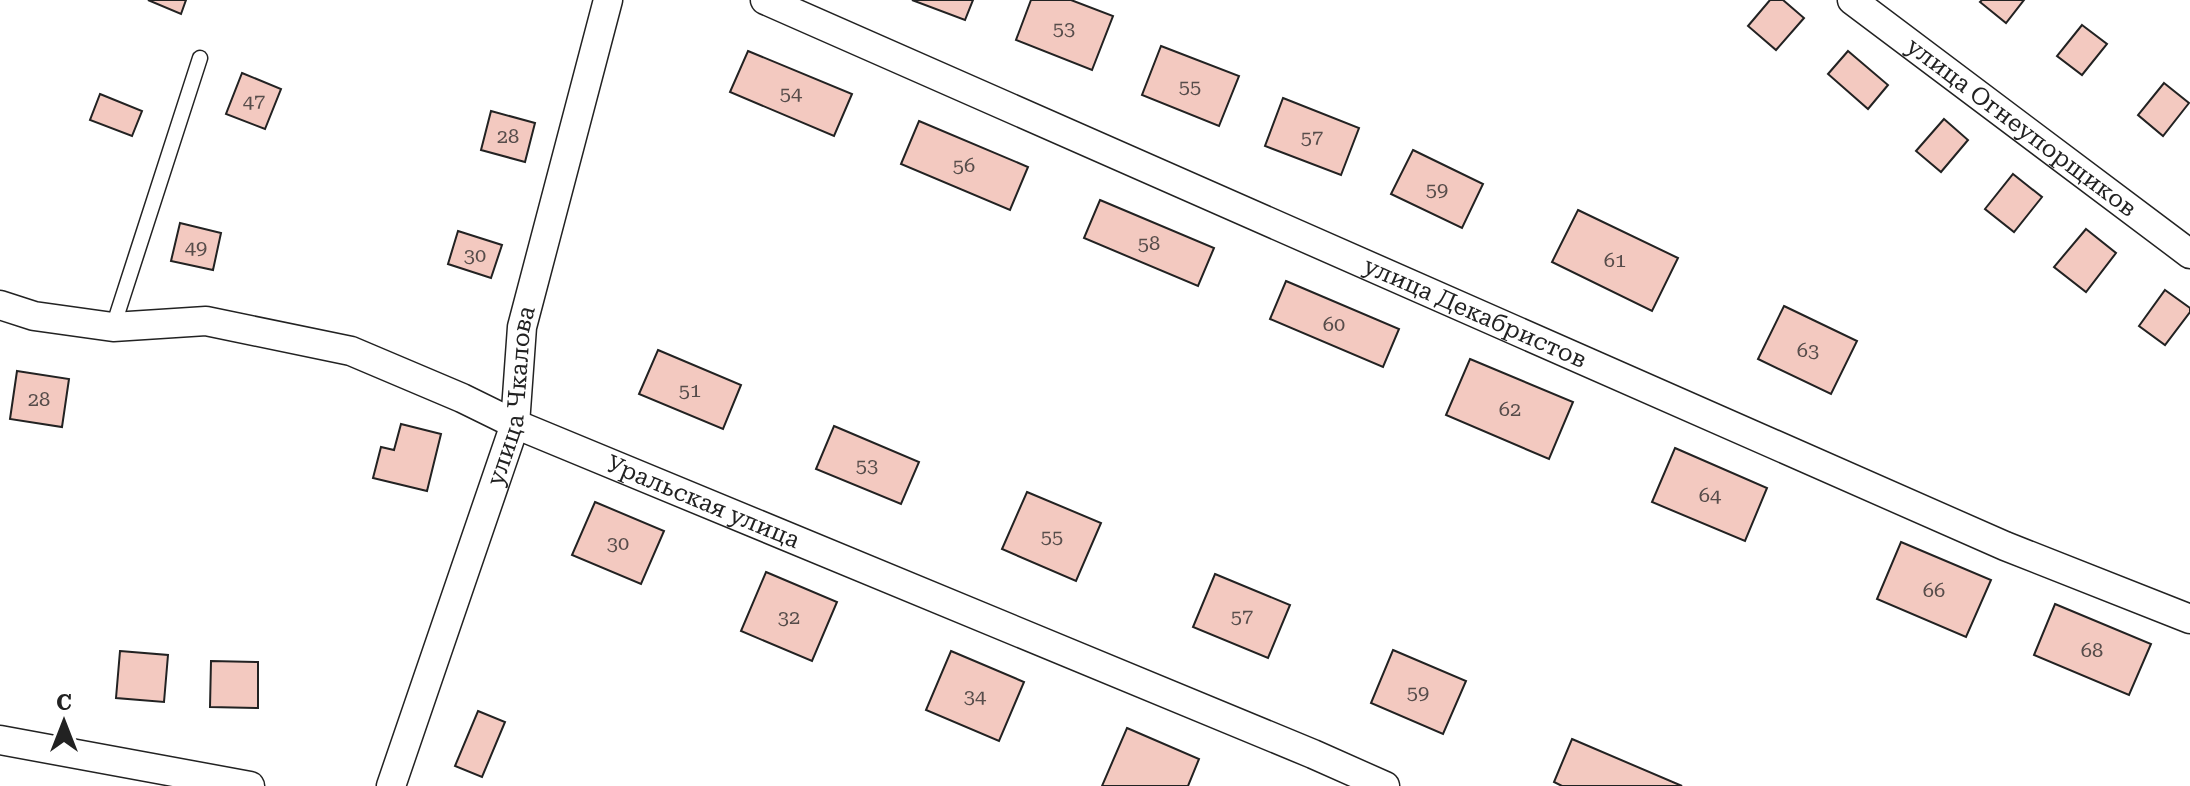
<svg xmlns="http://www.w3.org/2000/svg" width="2190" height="786" viewBox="0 0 2190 786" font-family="'Roboto Serif',serif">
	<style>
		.building { fill: #f3c9c0; stroke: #222; stroke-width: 2 }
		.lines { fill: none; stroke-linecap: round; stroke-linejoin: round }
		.service-casing { stroke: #222; stroke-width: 17 }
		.minor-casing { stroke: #222; stroke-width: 31 }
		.service { stroke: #fff; stroke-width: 14 }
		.minor { stroke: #fff; stroke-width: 28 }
		.labels { text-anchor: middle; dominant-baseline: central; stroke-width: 6; stroke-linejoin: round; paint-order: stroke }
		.number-label { font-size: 20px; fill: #564c4a }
		.street-label { font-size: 24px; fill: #222; stroke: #fff }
	</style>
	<rect width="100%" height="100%" fill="#fff"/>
	<g class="building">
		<path d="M 148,0 L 186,0 L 181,14 Z"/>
		<path d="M 912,0 L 973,0 L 965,20 Z"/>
		<path d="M 1031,0 L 1071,0 L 1113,16 L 1092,70 L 1016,40 Z"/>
		<path d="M 1770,0 L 1783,0 L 1804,18 L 1776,50 L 1748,26 Z"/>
		<path d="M 1982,0 L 2024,0 L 2006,23 L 1980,2 Z"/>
		<path d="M 2082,25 L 2107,44 L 2082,75 L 2057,56 Z"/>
		<path d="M 1161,46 L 1239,76 L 1219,126 L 1142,95 Z"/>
		<path d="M 748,51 L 852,94 L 834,136 L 730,92 Z"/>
		<path d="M 1848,51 L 1888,85 L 1868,109 L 1828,74 Z"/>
		<path d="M 242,73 L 281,89 L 265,129 L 226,114 Z"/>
		<path d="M 2164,83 L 2189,103 L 2163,136 L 2138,115 Z"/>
		<path d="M 100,94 L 142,111 L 132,136 L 90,120 Z"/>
		<path d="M 1283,98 L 1359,128 L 1341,175 L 1265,146 Z"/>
		<path d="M 491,111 L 535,123 L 525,162 L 481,150 Z"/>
		<path d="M 1944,119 L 1968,140 L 1941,172 L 1916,151 Z"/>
		<path d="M 919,121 L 1028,167 L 1010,210 L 901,164 Z"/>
		<path d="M 1413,150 L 1483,184 L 1462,228 L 1391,194 Z"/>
		<path d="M 2013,174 L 2042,197 L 2014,232 L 1985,209 Z"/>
		<path d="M 1100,200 L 1214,248 L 1198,286 L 1084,238 Z"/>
		<path d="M 1578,210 L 1678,258 L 1652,311 L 1552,262 Z"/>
		<path d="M 180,223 L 221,233 L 213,270 L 171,261 Z"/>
		<path d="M 2086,229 L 2116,253 L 2086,292 L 2054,267 Z"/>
		<path d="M 458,231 L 502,245 L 491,278 L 448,264 Z"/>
		<path d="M 1286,281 L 1399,329 L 1383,367 L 1270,319 Z"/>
		<path d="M 2165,290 L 2190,308 L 2190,312 L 2165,345 L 2139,326 Z"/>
		<path d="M 1784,306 L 1857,341 L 1831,394 L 1758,359 Z"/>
		<path d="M 658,350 L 741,385 L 723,429 L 639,394 Z"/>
		<path d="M 1470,359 L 1573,402 L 1549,459 L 1446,415 Z"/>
		<path d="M 17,371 L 69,379 L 62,427 L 10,419 Z"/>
		<path d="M 401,424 L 441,434 L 427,491 L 373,478 L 381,447 L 394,450 Z"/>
		<path d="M 834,426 L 919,462 L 901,504 L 816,469 Z"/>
		<path d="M 1675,448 L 1767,488 L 1745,541 L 1652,502 Z"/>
		<path d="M 1027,492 L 1101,523 L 1076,581 L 1002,549 Z"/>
		<path d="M 595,502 L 664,531 L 641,584 L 572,555 Z"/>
		<path d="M 1901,542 L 1991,580 L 1966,637 L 1877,599 Z"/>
		<path d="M 766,572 L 837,602 L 812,661 L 741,631 Z"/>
		<path d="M 1215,574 L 1290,605 L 1268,658 L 1193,627 Z"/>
		<path d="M 2055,604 L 2151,644 L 2129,695 L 2034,655 Z"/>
		<path d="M 1393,650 L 1466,681 L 1443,734 L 1371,703 Z"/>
		<path d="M 120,651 L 168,655 L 164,702 L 116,698 Z"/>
		<path d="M 951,651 L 1024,682 L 999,741 L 926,710 Z"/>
		<path d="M 211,661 L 258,662 L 258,708 L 210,707 Z"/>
		<path d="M 478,711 L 505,722 L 482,777 L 455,766 Z"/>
		<path d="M 1127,728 L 1199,759 L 1188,786 L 1102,786 Z"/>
		<path d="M 1572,739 L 1682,786 L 1562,786 L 1554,782 Z"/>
	</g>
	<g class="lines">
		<defs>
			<path id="service" d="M 113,327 L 200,58"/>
			<g id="minor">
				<path id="s1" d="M 765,0 L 2005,546 L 2190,619"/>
				<path id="s2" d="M 1852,0 L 2190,254"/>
				<path id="s3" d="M 0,305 L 34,316 L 113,327 L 206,321 L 351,351 L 462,398 L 515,424 L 1313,754 L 1385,786"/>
				<path d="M 0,740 L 250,786"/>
				<path id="s4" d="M 391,786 L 515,424 L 522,327 L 608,0"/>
			</g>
		</defs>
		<use href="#service" class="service-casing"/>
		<use href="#minor" class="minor-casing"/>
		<use href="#service" class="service"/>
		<use href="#minor" class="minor"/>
	</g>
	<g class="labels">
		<g class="number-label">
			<text x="1064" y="28">53</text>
			<text x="1190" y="86">55</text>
			<text x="791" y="93">54</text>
			<text x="254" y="101">47</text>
			<text x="508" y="136">28</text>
			<text x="1312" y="137">57</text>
			<text x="964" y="165">56</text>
			<text x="1437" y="189">59</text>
			<text x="1149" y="243">58</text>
			<text x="196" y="247">49</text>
			<text x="475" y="255">30</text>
			<text x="1615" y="260">61</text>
			<text x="1334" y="324">60</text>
			<text x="1808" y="350">63</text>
			<text x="690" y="390">51</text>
			<text x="39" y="399">28</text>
			<text x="1510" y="409">62</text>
			<text x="867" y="465">53</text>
			<text x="1710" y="495">64</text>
			<text x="1052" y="536">55</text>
			<text x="618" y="543">30</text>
			<text x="1934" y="590">66</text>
			<text x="1242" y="616">57</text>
			<text x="789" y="617">32</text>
			<text x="2092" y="650">68</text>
			<text x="1418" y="692">59</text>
			<text x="975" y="696">34</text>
		</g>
		<g class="street-label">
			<text stroke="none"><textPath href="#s2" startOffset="212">улица Огнеупорщиков</textPath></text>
			<text stroke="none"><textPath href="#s1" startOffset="776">улица Декабристов</textPath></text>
			<text stroke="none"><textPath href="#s4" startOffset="410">улица Чкалова</textPath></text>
			<text stroke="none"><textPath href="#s3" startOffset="740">Уральская улица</textPath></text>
		</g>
	</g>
	<g transform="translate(64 722)" stroke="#ffffff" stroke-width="6" paint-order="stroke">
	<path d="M0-6L14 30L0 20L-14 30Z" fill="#222222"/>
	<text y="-12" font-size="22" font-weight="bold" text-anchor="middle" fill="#222222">С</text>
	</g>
</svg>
